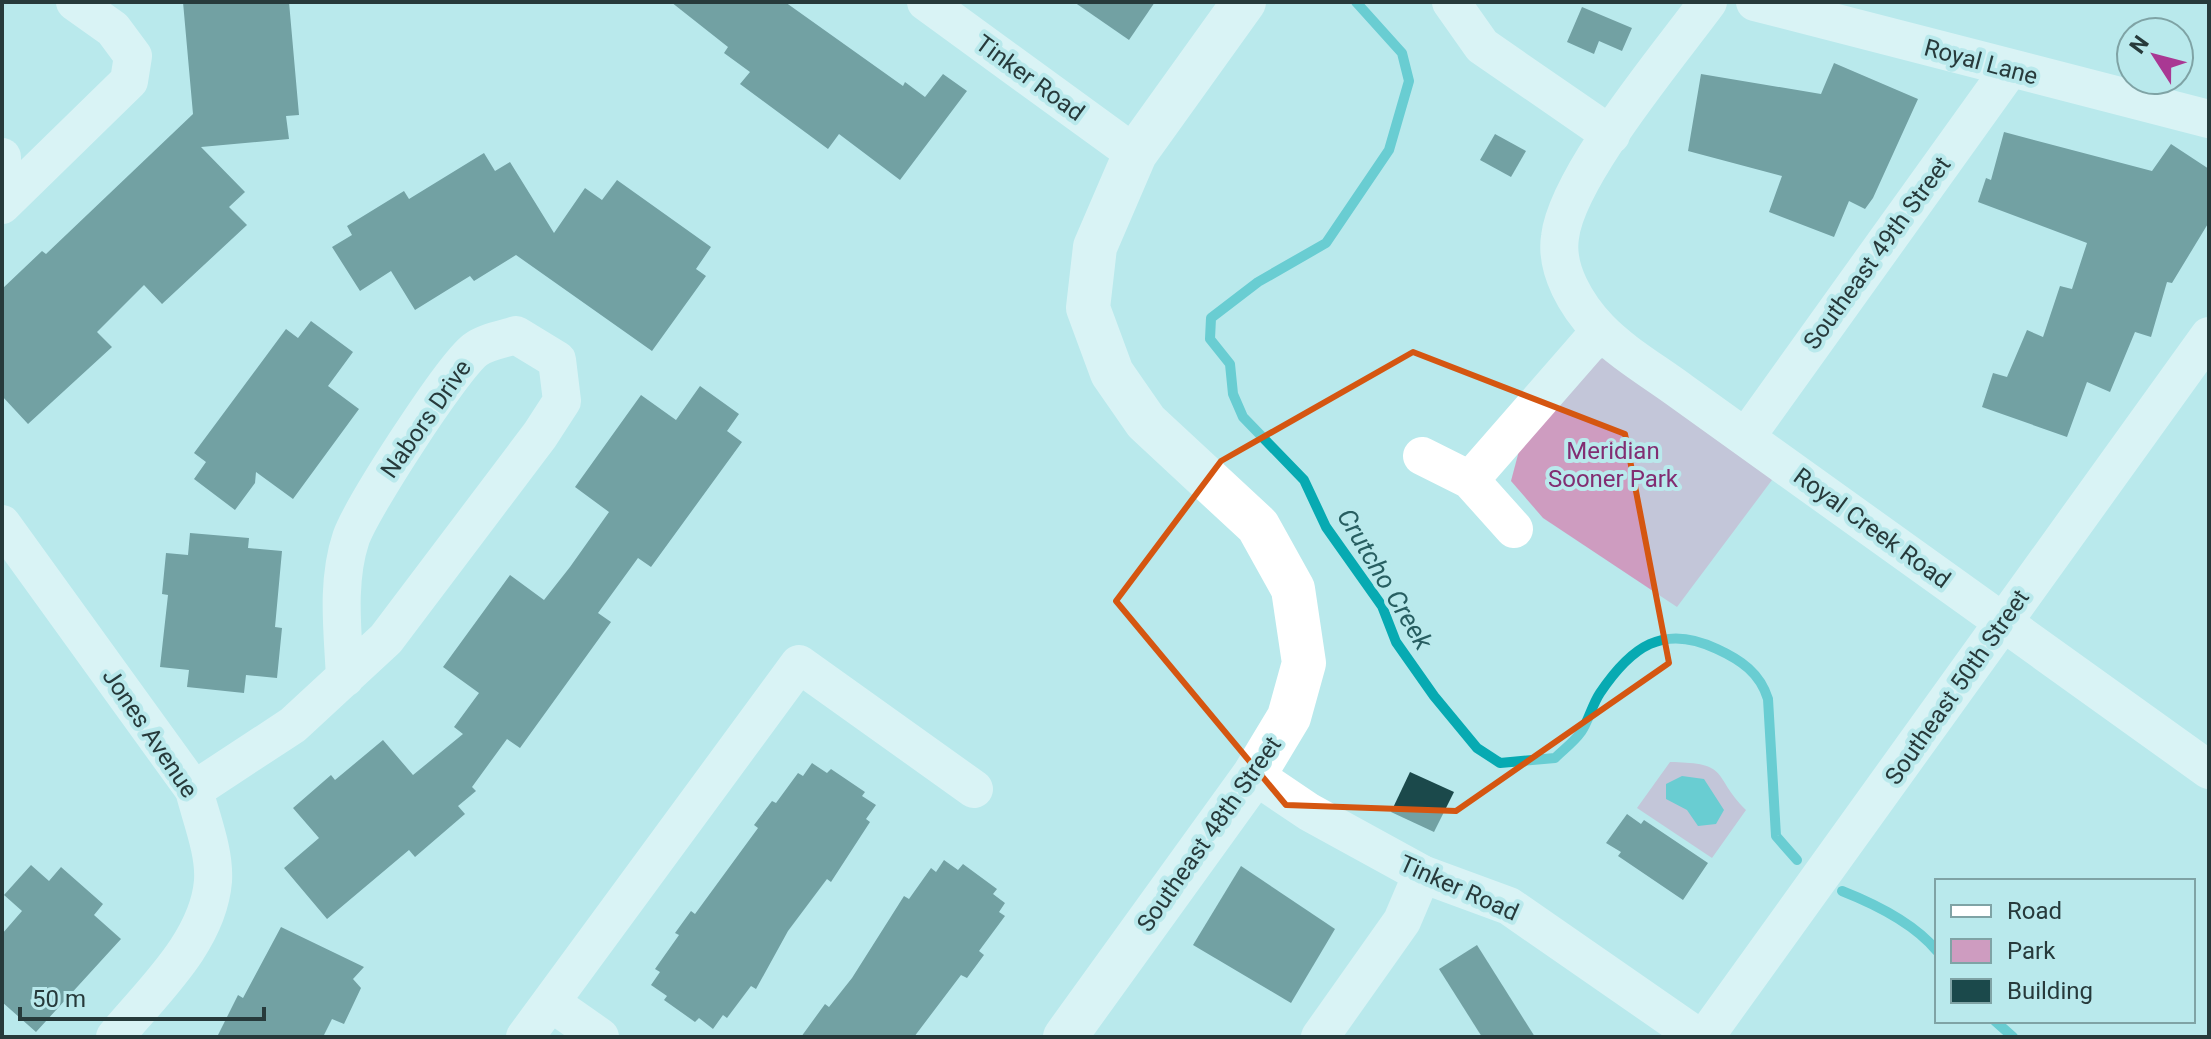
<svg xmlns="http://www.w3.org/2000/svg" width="2211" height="1039" viewBox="0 0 2211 1039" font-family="Roboto,sans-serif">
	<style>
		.green { fill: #ce9cc0 }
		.water { fill: #07aab2 }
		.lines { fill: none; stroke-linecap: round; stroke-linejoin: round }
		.stream { stroke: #07aab2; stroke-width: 10 }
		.building { fill: #1b494b }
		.street { stroke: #fff; stroke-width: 38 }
		.secondary { stroke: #fff; stroke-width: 44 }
		.marked { fill: none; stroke: #d55611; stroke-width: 6; stroke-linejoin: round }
		.labels { text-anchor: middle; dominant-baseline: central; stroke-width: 8; stroke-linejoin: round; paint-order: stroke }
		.street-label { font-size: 24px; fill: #273a3b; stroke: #b9e9ec }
		.park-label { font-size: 24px; fill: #822d72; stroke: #b9e9ec }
		.water-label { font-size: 26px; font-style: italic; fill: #275e61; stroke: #b9e9ec }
	</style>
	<rect width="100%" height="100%" fill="#b9e9ec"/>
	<g class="green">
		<path d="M 1606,357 L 1775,476 L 1677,607 L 1543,518 L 1511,481 L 1520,447 L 1593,362 Z"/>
		<path d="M 1670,762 C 1732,763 1711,775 1746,810 L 1712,858 L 1637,808 Z"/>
	</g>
	<path class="water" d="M 1682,776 L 1704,779 L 1724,810 L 1716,824 L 1698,826 L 1687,810 L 1666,799 L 1666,784 Z"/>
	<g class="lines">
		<g class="stream">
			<path d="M 1356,2 L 1402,53 L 1409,81 L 1389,150 L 1326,243 L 1258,282 L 1211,318 L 1210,339 L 1230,364 L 1233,394 L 1243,417 L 1304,480 L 1326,527 L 1382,606 L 1396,642 L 1434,696 L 1477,748 L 1500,763 L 1555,758 C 1563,750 1574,742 1581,732 C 1589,720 1592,705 1600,693 C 1631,647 1663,623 1717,649 C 1741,660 1760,673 1768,699 L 1776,836 L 1797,860"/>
			<path d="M 1842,891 C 1875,904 1914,923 1937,951"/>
			<path d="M 1995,1021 L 2013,1037"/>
		</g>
	</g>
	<g class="building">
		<path d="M 183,2 L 289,2 L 299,115 L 286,116 L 289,139 L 201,147 L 245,192 L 229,207 L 247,225 L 162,304 L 144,285 L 97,332 L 112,347 L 28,424 L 2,396 L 2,289 L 42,251 L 46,254 L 193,114 Z"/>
		<path d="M 671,2 L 785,2 L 903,86 L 905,82 L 925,97 L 943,74 L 967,91 L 900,180 L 839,134 L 828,149 L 740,84 L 750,72 L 724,53 L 728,47 Z"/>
		<path d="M 1074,2 L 1155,2 L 1129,40 Z"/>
		<path d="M 1582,7 L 1632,28 L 1622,51 L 1599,41 L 1594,54 L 1567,42 Z"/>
		<path d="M 1834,63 L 1918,99 L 1873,198 L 1865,209 L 1849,201 L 1834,237 L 1769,212 L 1782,176 L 1688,151 L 1701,74 L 1821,94 Z"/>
		<path d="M 2004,132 L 2152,171 L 2171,144 L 2209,169 L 2209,222 L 2172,283 L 2167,282 L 2151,337 L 2135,332 L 2110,392 L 2087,382 L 2067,437 L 1982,407 L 1993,373 L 2007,377 L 2027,330 L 2043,337 L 2060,286 L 2072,289 L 2087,243 L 1978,202 L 1986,178 L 1991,180 Z"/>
		<path d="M 1495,134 L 1526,151 L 1511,177 L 1480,160 Z"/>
		<path d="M 484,153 L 495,171 L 510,162 L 554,233 L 585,188 L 602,200 L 617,180 L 711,247 L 696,269 L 706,276 L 652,351 L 516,255 L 474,281 L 470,276 L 415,310 L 391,271 L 360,291 L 332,247 L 352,235 L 347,226 L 404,191 L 409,199 Z"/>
		<path d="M 311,321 L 353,352 L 328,386 L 359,409 L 293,499 L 256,472 L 255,483 L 235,510 L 194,479 L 206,462 L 194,453 L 286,329 L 298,338 Z"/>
		<path d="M 700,386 L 739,414 L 727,431 L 742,442 L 651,567 L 638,558 L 598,613 L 611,622 L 520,748 L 507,739 L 472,787 L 476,791 L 458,806 L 465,814 L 415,857 L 409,850 L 327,919 L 284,868 L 319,838 L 293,808 L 331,775 L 335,780 L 383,740 L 413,775 L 463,734 L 454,727 L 479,693 L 443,667 L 510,575 L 544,600 L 570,567 L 609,512 L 575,487 L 641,395 L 676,420 Z"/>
		<path d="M 190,533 L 249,538 L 248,548 L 282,551 L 275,627 L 282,628 L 277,678 L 246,675 L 244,693 L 187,687 L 189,670 L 160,667 L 168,595 L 162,594 L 166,553 L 188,555 Z"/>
		<path d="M 812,763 L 827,773 L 831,769 L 865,792 L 862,796 L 876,805 L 866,819 L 870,822 L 831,882 L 827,879 L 788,931 L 756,989 L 751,986 L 727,1018 L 723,1015 L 713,1029 L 699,1018 L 695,1022 L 664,1000 L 667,996 L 651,985 L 660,972 L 655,969 L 679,935 L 675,933 L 691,911 L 695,914 L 758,828 L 754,825 L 772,801 L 776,803 L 798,773 L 803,776 Z"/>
		<path d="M 1410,772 L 1454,792 L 1434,832 L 1391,812 Z"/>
		<path d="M 1627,814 L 1641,824 L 1644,820 L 1708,863 L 1683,900 L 1618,856 L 1621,852 L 1606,843 Z"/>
		<path d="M 944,860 L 958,870 L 963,864 L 997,889 L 993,894 L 1005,903 L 999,912 L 1005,916 L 979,951 L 984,955 L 967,978 L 961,975 L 914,1037 L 801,1037 L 825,1004 L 829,1007 L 852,978 L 904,896 L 909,899 L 931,868 L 936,872 Z"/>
		<path d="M 31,865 L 49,881 L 61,867 L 103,904 L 94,915 L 121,939 L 36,1032 L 2,1002 L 2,934 L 22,911 L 4,895 Z"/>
		<path d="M 1241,866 L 1335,929 L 1291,1003 L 1193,945 Z"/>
		<path d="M 281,927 L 364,967 L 353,979 L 361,988 L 344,1024 L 332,1019 L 323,1037 L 217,1037 L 238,995 L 243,998 Z"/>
		<path d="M 1477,945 L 1535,1037 L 1482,1037 L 1439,969 Z"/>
	</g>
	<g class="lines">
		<g class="street">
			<path d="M 926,2 L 1135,154"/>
			<path d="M 1451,2 L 1482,46 L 1611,135"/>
			<path d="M 1708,2 C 1669,55 1567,176 1560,237 C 1555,270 1577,306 1599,329 C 1622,353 1655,372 1682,392 L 2209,770"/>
			<path d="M 1755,2 L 2209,119"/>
			<path d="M 2,157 L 2,165"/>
			<path d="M 2,205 L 129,81 L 133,56 L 113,29 L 75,2"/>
			<path d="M 1746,437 L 2009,70"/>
			<path d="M 1422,456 L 1470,480 L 1514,529"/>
			<path d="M 1470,480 L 1600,331"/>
			<path d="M 2,524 L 194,790 C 201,818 215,852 213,881 C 208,942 152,992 115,1037"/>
			<path d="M 1254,775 L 1309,812 L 1422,874 L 1509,906 L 1698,1037"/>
			<path d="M 194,790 L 293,725 L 386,639 L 540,435 L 562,401 L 557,360 L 516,335 C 504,339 485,342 475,350 C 451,369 362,507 351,538 C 336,583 343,633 345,678"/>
			<path d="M 553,1004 L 600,1037"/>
			<path d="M 525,1037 L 799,664 L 974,789"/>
			<path d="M 1320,1037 L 1402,921 L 1422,874"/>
			<path d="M 1705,1037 L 2209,336"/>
		</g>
		<path class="secondary" d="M 1065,1037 L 1254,775 L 1289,717 L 1304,663 L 1293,589 L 1258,526 L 1146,422 L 1112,373 L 1088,308 L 1095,247 L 1135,154 L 1244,2"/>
	</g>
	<path d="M0 0H2211V1039H0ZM 1413,352 L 1625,434 L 1669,663 L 1456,811 L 1286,805 L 1116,601 L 1221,461 Z" fill="#b9e9ec" fill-opacity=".55" fill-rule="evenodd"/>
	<path class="marked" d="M 1413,352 L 1625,434 L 1669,663 L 1456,811 L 1286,805 L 1116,601 L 1221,461 Z"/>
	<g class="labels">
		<g class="street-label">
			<text transform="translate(1981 62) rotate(15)">Royal Lane</text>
			<text transform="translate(1030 78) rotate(36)">Tinker Road</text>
			<text transform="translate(1877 253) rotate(-54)">Southeast 49th Street</text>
			<text transform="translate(426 419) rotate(-55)">Nabors Drive</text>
			<text transform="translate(1872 528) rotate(36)">Royal Creek Road</text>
			<text transform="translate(1957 687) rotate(-55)">Southeast 50th Street</text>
			<text transform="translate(150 733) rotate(56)">Jones Avenue</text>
			<text transform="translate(1209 834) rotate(-55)">Southeast 48th Street</text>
			<text transform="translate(1459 888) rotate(24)">Tinker Road</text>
		</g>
		<g class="park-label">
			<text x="1613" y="451">Meridian<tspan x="1613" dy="28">Sooner Park</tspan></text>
		</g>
		<g class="water-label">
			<text transform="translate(1385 579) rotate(59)">Crutcho Creek</text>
		</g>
	</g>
	<rect width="2211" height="1039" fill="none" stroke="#273a3b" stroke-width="8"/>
	<rect x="1935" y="879" width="260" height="144" fill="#b9e9ec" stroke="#7fa3a5" stroke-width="2"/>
	<rect x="1951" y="905" width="40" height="12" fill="#ffffff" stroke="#7fa3a5" stroke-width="2"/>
	<text x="2007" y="919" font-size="24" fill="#273a3b">Road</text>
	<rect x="1951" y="939" width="40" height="24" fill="#ce9cc0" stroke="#7fa3a5" stroke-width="2"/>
	<text x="2007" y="959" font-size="24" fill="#273a3b">Park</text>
	<rect x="1951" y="979" width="40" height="24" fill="#1b494b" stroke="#7fa3a5" stroke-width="2"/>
	<text x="2007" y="999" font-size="24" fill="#273a3b">Building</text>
	<g transform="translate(2155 56) rotate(306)"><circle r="38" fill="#b9e9ec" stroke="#7fa3a5" stroke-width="2"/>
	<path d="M0-6L14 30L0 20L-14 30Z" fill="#a93893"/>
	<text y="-12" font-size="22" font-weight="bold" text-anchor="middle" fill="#273a3b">N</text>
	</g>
	<path d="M20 1007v12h244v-12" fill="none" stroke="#273a3b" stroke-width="4"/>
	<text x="32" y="1007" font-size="24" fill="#273a3b" stroke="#b9e9ec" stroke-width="6" paint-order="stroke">50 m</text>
</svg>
